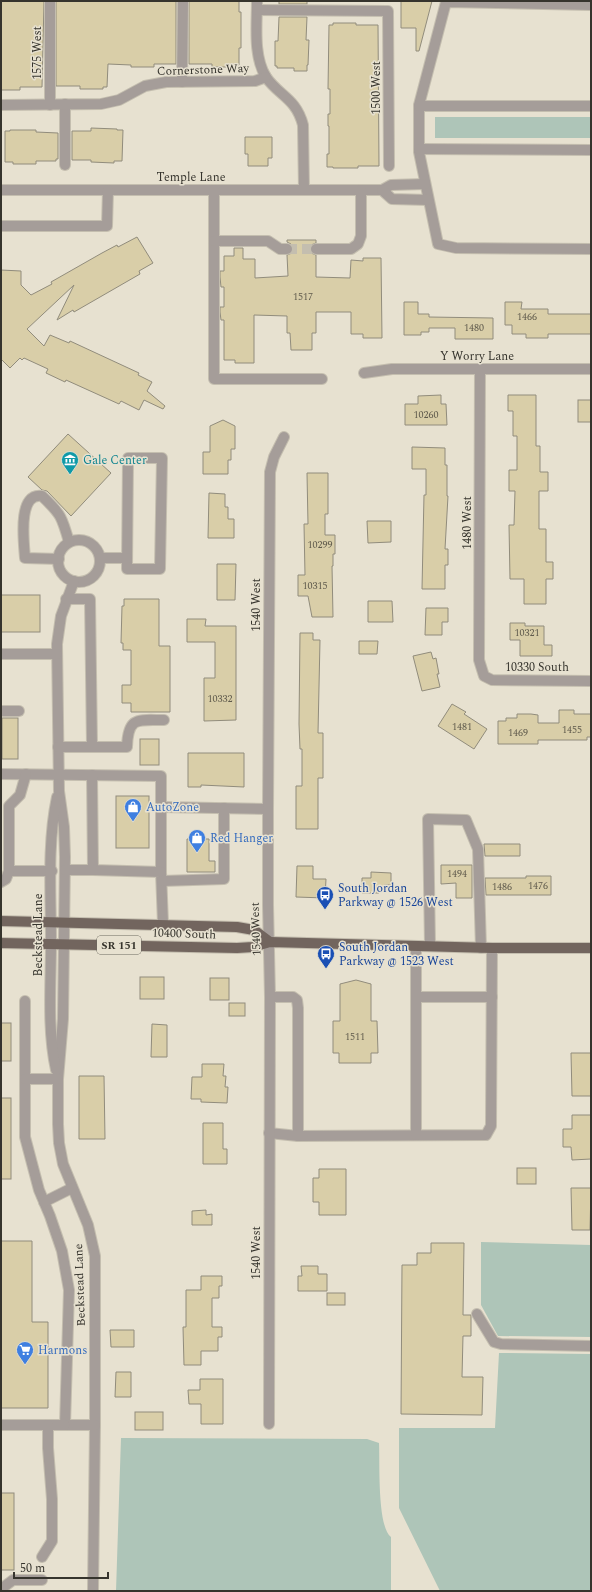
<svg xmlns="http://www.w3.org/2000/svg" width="592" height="1592" viewBox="0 0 592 1592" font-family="Spectral,serif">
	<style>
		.green { fill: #aec5b8 }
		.building { fill: #d9cea8; stroke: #918c7c }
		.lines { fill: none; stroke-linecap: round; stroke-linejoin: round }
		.minor-tunnel { stroke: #c4beaf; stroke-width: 10; stroke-dasharray: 10 5; stroke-linecap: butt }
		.minor-casing { stroke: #c4beaf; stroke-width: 12 }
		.major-casing { stroke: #c4beaf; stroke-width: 12 }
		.minor { stroke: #a59d99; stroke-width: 10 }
		.major { stroke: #72655e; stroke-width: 10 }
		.labels { text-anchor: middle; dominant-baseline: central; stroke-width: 3; stroke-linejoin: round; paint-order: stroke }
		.number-label { font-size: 10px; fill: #5f5a4c }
		.shield { fill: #e7e1d0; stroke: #6b685e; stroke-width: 1 }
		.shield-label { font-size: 11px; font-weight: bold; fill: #36342d }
		.street-label { font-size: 12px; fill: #36342d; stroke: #e7e1d0 }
		.culture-label { font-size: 12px; fill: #0d838f; stroke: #e7e1d0; text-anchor: start }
		.shop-label { font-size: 12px; fill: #366cbe; stroke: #e7e1d0; text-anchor: start }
		.transit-label { font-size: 12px; fill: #164399; stroke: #e7e1d0; text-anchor: start }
	</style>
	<rect width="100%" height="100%" fill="#e7e1d0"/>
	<g class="green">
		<rect x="435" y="117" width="156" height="21"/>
		<path d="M 481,1242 L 591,1245 L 591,1337 L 498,1336 L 481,1305 Z"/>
		<path d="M 499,1353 L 591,1354 L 591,1591 L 440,1591 L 399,1508 L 399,1428 L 495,1428 Z"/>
		<path d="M 121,1438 L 367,1439 L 379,1443 C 380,1462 377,1527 391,1537 L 391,1591 L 116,1591 Z"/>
	</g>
	<g class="building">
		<path d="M 1,1 L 44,1 L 42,87 L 20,87 L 20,90 L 1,90 Z"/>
		<path d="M 56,1 L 176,1 L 176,64 L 154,64 L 154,67 L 131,67 L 131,65 L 108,64 L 107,87 L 103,87 L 103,89 L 80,89 L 80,86 L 56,86 Z"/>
		<path d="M 189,1 L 239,1 L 239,12 L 241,12 L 241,48 L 239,48 L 239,65 L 236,65 L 236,67 L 212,67 L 212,64 L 189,64 Z"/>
		<rect x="279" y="1" width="28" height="3"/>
		<path d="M 401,1 L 432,1 L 419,51 L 416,51 L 416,28 L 401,28 Z"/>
		<path d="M 279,17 L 307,17 L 306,40 L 309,40 L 308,65 L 307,65 L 307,71 L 294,71 L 294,68 L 277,68 L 277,66 L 275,66 L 275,41 L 278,41 Z"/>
		<path d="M 333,23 L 356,23 L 356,25 L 378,25 L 379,166 L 358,166 L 358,168 L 333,168 L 333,167 L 327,167 L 327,154 L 329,154 L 329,126 L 328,126 L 328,114 L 330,114 L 330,89 L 328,89 L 329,25 L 333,25 Z"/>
		<path d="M 91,128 L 117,129 L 117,130 L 123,130 L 122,161 L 114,161 L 114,163 L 91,162 L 91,160 L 72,160 L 72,131 L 91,131 Z"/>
		<path d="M 10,130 L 36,130 L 36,132 L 58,133 L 58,159 L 56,159 L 56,161 L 36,161 L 36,164 L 13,164 L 13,162 L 5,162 L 5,131 L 10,131 Z"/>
		<path d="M 245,137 L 272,137 L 272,158 L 268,158 L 268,166 L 248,166 L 248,154 L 245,154 Z"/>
		<path d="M 137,237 L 153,263 L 139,271 L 140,274 L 74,312 L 73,310 L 57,320 L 74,285 L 27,329 L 44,346 L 50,335 L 69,343 L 70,341 L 139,373 L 138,375 L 152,382 L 147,391 L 165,406 L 163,409 L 144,400 L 139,410 L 121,401 L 119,404 L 66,380 L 65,382 L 46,373 L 48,369 L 24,358 L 22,360 L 20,358 L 10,368 L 1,359 L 1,270 L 21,271 L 21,285 L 31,295 L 52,284 L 51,282 L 102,253 L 117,245 L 118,247 Z"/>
		<path d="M 287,240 L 316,240 L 316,243 L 311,245 L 310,249 L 311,253 L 316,255 L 316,277 L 350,278 L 351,260 L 363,261 L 363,258 L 381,258 L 382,338 L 363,338 L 363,334 L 351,334 L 351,312 L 316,312 L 316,333 L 312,333 L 312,350 L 291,350 L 290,333 L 287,333 L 287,316 L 254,315 L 254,363 L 235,363 L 235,360 L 224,360 L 224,320 L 221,320 L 220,312 L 220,307 L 224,307 L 224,287 L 221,287 L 220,277 L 220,271 L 224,271 L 224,256 L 234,256 L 234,248 L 243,248 L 243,259 L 255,259 L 255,278 L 288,276 L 287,255 L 292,253 L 293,249 L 291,244 L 287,242 Z"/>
		<path d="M 404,302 L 418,302 L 418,314 L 429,314 L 429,317 L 493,318 L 493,339 L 455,339 L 455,328 L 429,328 L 429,332 L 421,332 L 421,335 L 404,335 Z"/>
		<path d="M 505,302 L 522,302 L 521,309 L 548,309 L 548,314 L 591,314 L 591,334 L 548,334 L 548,338 L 526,338 L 526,334 L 512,334 L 512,325 L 505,325 Z"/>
		<path d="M 441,395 L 441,404 L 446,404 L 447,425 L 405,425 L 405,404 L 418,404 L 418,396 Z"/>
		<path d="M 508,395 L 536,395 L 536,446 L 540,446 L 540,472 L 548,472 L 548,491 L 539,491 L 539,529 L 546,529 L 546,562 L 553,562 L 553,579 L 546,579 L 546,604 L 524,604 L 524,579 L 510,579 L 509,525 L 514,525 L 515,491 L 509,491 L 509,470 L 517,470 L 517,436 L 513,436 L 513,411 L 508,411 Z"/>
		<rect x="578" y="400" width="13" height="22"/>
		<path d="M 223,420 L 235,426 L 235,449 L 231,449 L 231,460 L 228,460 L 228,474 L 203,474 L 203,452 L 210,452 L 210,426 Z"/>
		<path d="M 68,434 L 111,473 L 71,516 L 47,491 L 42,490 L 28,477 Z"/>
		<path d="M 412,447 L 445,448 L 445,465 L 447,465 L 447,496 L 448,496 L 445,549 L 448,549 L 448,565 L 445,565 L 445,589 L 422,589 L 424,495 L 426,495 L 426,469 L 412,469 Z"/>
		<path d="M 307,473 L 328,473 L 328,514 L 325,514 L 325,535 L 335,535 L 335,554 L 333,554 L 333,566 L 332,566 L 333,617 L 312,617 L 308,596 L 298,596 L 298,575 L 305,575 L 304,524 L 308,524 Z"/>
		<path d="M 209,493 L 225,494 L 225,507 L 228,507 L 228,519 L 234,519 L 234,538 L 208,538 Z"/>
		<path d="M 367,521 L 391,521 L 391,542 L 368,543 Z"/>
		<path d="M 217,564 L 236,564 L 235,600 L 217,600 Z"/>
		<rect x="1" y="595" width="39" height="37"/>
		<path d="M 124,599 L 159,599 L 159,646 L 170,646 L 170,712 L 131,712 L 131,703 L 122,703 L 122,685 L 131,685 L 131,650 L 123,650 L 123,643 L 121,643 L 122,606 L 124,606 Z"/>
		<path d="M 368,601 L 392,601 L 393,622 L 368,622 Z"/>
		<path d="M 426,608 L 448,608 L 448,622 L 442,622 L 442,635 L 425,635 Z"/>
		<path d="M 187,619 L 206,619 L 205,626 L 236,626 L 236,720 L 204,721 L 204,678 L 215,678 L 215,642 L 187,642 Z"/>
		<path d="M 510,623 L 525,623 L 525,626 L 544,626 L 544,645 L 552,645 L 552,656 L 520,656 L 520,640 L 510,640 Z"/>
		<path d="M 300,633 L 313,633 L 313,640 L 320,640 L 318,733 L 323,733 L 323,778 L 318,778 L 318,829 L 296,829 L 296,786 L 302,786 L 302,749 L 300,749 L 299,724 Z"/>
		<path d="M 359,641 L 378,641 L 377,654 L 359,654 Z"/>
		<path d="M 431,652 L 433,659 L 436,658 L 439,674 L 437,674 L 440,687 L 422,691 L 413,656 Z"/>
		<path d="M 452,704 L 466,712 L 464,714 L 487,729 L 474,749 L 438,726 Z"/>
		<path d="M 559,710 L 574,710 L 574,714 L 591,714 L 591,737 L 587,737 L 587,740 L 538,740 L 538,744 L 498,744 L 498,721 L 506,721 L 506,718 L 517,718 L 517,714 L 531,714 L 538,715 L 538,723 L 559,723 Z"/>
		<rect x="2" y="718" width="16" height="41"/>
		<rect x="140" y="739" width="19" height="26"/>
		<path d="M 188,753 L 244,753 L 244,787 L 201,785 L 201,787 L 188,787 Z"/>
		<rect x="116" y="796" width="33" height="52"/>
		<path d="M 187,839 L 209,839 L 209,861 L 215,861 L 215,872 L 187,872 Z"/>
		<path d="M 484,844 L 520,844 L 520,856 L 485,856 Z"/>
		<path d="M 441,865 L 472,865 L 472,898 L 456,898 L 456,883 L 441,884 Z"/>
		<path d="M 297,866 L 313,866 L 313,879 L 326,879 L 325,898 L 296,897 Z"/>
		<path d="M 371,872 L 391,873 L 391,885 L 384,885 L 384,890 L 379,890 L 379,893 L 362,893 L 362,878 L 371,878 Z"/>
		<path d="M 526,876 L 551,876 L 551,895 L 486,895 L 485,878 L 526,878 Z"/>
		<rect x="140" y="977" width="24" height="22"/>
		<rect x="210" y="978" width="19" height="22"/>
		<path d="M 356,980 L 371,984 L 371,1021 L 377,1021 L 378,1053 L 371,1053 L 371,1063 L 339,1063 L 339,1053 L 333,1053 L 333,1021 L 340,1021 L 340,984 Z"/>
		<rect x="229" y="1003" width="16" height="13"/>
		<rect x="1" y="1023" width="10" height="38"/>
		<path d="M 152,1024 L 167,1025 L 167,1057 L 151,1057 Z"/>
		<path d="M 571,1053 L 591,1053 L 591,1096 L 572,1096 Z"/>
		<path d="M 202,1064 L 224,1064 L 223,1076 L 226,1076 L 225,1087 L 228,1087 L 227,1103 L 201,1102 L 201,1099 L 191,1099 L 192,1077 L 202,1077 Z"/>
		<path d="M 79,1076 L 104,1076 L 105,1139 L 79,1139 Z"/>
		<rect x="1" y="1098" width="10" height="81"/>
		<path d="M 572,1115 L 591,1115 L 591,1159 L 572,1160 L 571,1147 L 563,1147 L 563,1129 L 572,1129 Z"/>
		<path d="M 203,1123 L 223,1123 L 223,1149 L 227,1149 L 227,1164 L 203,1164 Z"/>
		<rect x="517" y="1168" width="19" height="16"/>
		<path d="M 319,1169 L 346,1169 L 346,1215 L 319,1215 L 319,1202 L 313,1202 L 313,1178 L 319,1178 Z"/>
		<path d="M 571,1188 L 591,1188 L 590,1230 L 572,1230 Z"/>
		<path d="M 206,1210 L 206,1215 L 212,1214 L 212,1225 L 192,1225 L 192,1211 Z"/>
		<path d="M 1,1241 L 32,1241 L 32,1322 L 48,1322 L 48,1408 L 1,1408 Z"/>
		<path d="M 431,1243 L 464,1243 L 463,1315 L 471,1315 L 471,1336 L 463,1336 L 462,1377 L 483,1377 L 482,1415 L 401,1414 L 402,1265 L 417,1265 L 417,1253 L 431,1253 Z"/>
		<path d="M 301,1266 L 318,1266 L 318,1274 L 327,1274 L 327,1291 L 298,1291 L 298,1276 L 302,1276 Z"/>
		<path d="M 201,1276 L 222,1276 L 222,1286 L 219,1286 L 219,1298 L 212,1298 L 212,1327 L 222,1327 L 222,1337 L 218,1337 L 218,1351 L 201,1351 L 201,1365 L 184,1365 L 183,1327 L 186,1327 L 186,1290 L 201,1290 Z"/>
		<rect x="327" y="1293" width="18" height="12"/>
		<path d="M 110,1330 L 134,1330 L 134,1347 L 111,1347 Z"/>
		<path d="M 116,1372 L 131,1372 L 131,1397 L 115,1397 Z"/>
		<path d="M 200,1379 L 223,1379 L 223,1424 L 201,1424 L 201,1404 L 189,1404 L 188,1390 L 200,1390 Z"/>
		<rect x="135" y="1412" width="28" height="18"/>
		<rect x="1" y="1493" width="13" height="77"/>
	</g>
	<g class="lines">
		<path class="minor-tunnel" d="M 287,249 L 316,249"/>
		<defs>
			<g id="minor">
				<path d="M 257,1 C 257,25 253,56 266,77 C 279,96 296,98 303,125 L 304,190"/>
				<path d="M 591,5 L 446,2 L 419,105 L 419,152 L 438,244 L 456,248 L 591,249"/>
				<path d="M 257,10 L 388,11 L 389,166"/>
				<path d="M 182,82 L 183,1"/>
				<path d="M 65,104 L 65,165"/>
				<path d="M 1,105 L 101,104 L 119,100 L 145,86 L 166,82 L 255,81 L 266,77"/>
				<path d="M 50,105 L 50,1"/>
				<path d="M 419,106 L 591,106"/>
				<path d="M 419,149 L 591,150"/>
				<path d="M 1,190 L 382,190 L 391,185 L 425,184"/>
				<path d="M 214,190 L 214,379 L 322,379"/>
				<path d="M 382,190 L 392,199 L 428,200"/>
				<path d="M 1,226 L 107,226 L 108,190"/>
				<path d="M 214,241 L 268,241 L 280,249 L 287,249"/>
				<path d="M 316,249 L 351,249 L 358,244 L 361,236 L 361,190"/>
				<path d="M 480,369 L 479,660 L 484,676 L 492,680 L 591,681"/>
				<path d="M 364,373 L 392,369 L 591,369"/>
				<path d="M 128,458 L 162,458 L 160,569 L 127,569 Z"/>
				<circle cx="79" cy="561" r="21"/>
				<path d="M 100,558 L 127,558"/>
				<path d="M 59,559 L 25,558 C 24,543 17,492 42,496 C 61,514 62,517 69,542"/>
				<path d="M 74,581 L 61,616 L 57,644 L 59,791 L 64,827 L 65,857 L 63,1019 L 58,1079 L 58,1124 L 59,1143 L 63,1164 L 88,1225 L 95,1256 L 95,1425 L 93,1591"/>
				<path d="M 66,599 L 90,599 L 92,747"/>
				<path d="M 1,654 L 57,654"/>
				<path d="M 1,711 L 19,711"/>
				<path d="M 58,747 L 127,747 C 128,716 138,720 164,720"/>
				<path d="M 1,774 L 161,776 L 161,872"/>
				<path d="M 92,775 L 93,870 L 161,872 L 163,924"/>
				<path d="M 161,807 L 268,809"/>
				<path d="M 65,870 L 93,870"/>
				<path d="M 9,871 L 52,871"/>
				<path d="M 162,881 L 224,879 L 224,808"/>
				<path d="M 1,882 L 6,879 L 9,871 L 9,806 L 20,795 L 26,774"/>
				<path d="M 430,946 L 428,819 L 466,820 L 478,849 L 481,948"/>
				<path d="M 270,997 L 293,997 L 297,1000 L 298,1008 L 298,1136"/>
				<path d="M 416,997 L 492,997"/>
				<path d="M 25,1001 L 25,1137 L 39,1190 L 50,1216 L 62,1251 L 69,1290 L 65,1425 L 95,1425"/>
				<path d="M 56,1070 C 47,1029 51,984 51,942 C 51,895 47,844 57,797"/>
				<path d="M 25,1079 L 58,1079"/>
				<path d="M 269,1133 L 298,1136 L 486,1135 L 491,1126 L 492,948"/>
				<path d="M 416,1135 L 416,946"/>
				<path d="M 44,1202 L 72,1188"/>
				<path d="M 477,1314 L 494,1342 L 501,1344 L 591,1346"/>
				<path d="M 269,1424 L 270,997 L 268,905 L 268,809 L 270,472 L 274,457 L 284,437"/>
				<path d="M 1,1425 L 65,1425"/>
				<path d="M 42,1557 L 52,1541 L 52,1499 L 48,1448 L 48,1425"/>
				<path d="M 1,1589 L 13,1580 L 42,1580"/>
			</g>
			<g id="major">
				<path d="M 1,921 L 237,927 L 254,930 L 270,942"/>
				<path d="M 1,943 L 237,948 L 253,947 L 270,942 L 492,948 L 591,948"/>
			</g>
		</defs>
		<use href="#minor" class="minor-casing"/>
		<use href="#major" class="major-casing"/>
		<use href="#minor" class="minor"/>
		<use href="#major" class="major"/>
	</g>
	<defs>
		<symbol id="museum-pin" viewBox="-11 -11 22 30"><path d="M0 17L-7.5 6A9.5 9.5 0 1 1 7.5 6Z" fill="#0f9aa8" stroke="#e7e1d0"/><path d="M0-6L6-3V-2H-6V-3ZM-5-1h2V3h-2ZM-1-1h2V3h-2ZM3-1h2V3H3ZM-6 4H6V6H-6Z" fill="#fff"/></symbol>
		<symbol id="shop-pin" viewBox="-11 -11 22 30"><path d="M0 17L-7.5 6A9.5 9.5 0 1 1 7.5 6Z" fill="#3f7fe0" stroke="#e7e1d0"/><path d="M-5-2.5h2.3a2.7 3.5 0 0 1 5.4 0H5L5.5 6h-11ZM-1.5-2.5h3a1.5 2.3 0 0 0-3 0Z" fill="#fff"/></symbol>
		<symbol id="bus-pin" viewBox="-11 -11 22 30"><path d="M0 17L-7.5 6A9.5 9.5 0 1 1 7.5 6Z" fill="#1a4fb4" stroke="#e7e1d0"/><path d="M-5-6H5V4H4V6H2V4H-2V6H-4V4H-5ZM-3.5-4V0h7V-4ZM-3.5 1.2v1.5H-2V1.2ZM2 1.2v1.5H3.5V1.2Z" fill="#fff"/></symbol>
		<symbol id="supermarket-pin" viewBox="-11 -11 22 30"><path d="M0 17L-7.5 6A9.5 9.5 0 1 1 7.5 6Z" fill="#3f7fe0" stroke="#e7e1d0"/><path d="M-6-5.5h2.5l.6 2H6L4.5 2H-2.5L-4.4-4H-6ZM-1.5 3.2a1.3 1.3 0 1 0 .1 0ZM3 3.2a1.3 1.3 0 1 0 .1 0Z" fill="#fff"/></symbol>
	</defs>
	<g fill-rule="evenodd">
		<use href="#museum-pin" x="60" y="450" width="20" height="27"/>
		<use href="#shop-pin" x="123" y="797" width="20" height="27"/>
		<use href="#shop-pin" x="187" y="828" width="20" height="27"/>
		<use href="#bus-pin" x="315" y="885" width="20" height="27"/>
		<use href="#bus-pin" x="316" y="944" width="20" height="27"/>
		<use href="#supermarket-pin" x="15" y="1340" width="20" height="27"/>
	</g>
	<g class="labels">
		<g class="number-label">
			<text x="303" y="297">1517</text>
			<text x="527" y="317">1466</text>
			<text x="474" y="328">1480</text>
			<text x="426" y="415">10260</text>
			<text x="320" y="545">10299</text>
			<text x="315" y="586">10315</text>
			<text x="527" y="633">10321</text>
			<text x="220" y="699">10332</text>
			<text x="462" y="727">1481</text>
			<text x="572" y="730">1455</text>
			<text x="518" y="733">1469</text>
			<text x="457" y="874">1494</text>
			<text x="538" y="886">1476</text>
			<text x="502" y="887">1486</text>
			<text x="355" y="1037">1511</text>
		</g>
		<rect class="shield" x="97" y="936" width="44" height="18" rx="3"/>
		<g class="shield-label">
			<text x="119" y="945">SR 151</text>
		</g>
		<g class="street-label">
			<text transform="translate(37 53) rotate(-90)">1575 West</text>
			<text transform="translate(203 70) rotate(-2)">Cornerstone Way</text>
			<text transform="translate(376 88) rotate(-90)">1500 West</text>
			<text x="191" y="177">Temple Lane</text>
			<text x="477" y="356">Y Worry Lane</text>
			<text transform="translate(467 523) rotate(-90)">1480 West</text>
			<text transform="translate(256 605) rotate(-90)">1540 West</text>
			<text x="537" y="667">10330 South</text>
			<text transform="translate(256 929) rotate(-92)">1540 West</text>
			<text transform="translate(184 934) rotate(2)">10400 South</text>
			<text transform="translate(38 935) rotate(-90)">Beckstead Lane</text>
			<text transform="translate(256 1253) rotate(-90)">1540 West</text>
			<text transform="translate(80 1285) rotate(-92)">Beckstead Lane</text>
		</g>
		<g class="culture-label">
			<text x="83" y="460">Gale Center</text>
		</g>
		<g class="shop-label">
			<text x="146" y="807">AutoZone</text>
			<text x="210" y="838">Red Hanger</text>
			<text x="38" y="1350">Harmons</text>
		</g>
		<g class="transit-label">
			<text x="338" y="888">South Jordan<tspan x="338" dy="14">Parkway @ 1526 West</tspan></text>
			<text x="339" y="947">South Jordan<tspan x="339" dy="14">Parkway @ 1523 West</tspan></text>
		</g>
	</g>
	<rect width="592" height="1592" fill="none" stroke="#36342d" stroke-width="4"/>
	<path d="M14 1572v6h94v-6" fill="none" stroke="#36342d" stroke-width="2"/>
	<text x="20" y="1572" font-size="12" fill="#36342d" stroke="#e7e1d0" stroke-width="3" paint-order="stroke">50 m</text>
</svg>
